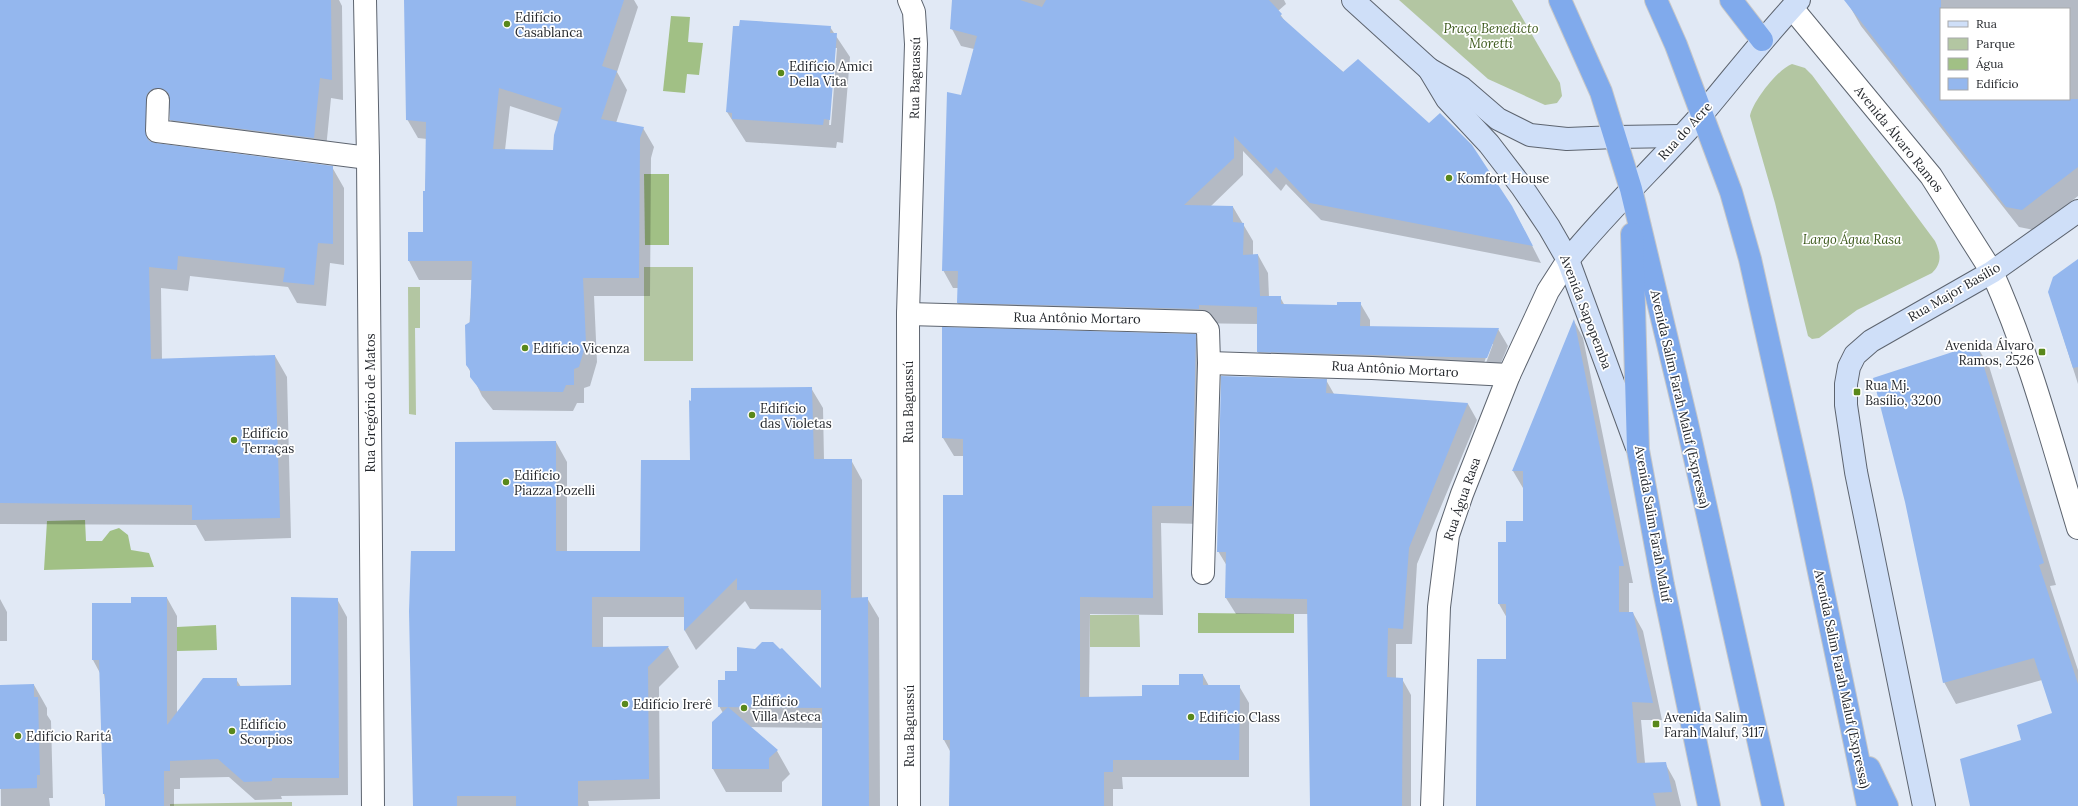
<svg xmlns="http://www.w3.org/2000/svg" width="2078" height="806" viewBox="0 0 2078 806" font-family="Lora,serif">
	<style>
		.green { fill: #b3c6a2 }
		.water { fill: #a1c085 }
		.shadow { fill: #0003; fill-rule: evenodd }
		.building { fill: #94b7ee; fill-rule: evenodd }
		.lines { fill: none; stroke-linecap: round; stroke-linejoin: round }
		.minor-casing { stroke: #5d646f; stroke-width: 24 }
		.tertiary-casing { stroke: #5d646f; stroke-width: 24 }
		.secondary-casing { stroke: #5d646f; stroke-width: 24 }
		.trunk-casing { stroke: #c6c7c8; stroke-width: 24 }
		.minor { stroke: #fff; stroke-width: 22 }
		.tertiary { stroke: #fff; stroke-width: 22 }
		.secondary { stroke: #cfdff8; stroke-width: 22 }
		.trunk { stroke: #80aaec; stroke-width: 22 }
		.poi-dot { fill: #59881b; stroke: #fff; stroke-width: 1.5 }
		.labels { text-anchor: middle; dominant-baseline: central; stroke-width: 3.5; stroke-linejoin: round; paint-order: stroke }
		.poi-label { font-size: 13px; fill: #25282d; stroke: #fff; text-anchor: start }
		.park-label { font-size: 13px; font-style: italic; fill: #3a5719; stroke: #fff }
		.street-label { font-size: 13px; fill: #25282d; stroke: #fff }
	</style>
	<rect width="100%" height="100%" fill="#e1e9f5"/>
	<g class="green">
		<path d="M 1399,0 L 1512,0 L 1560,83 L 1562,96 L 1557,103 L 1545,105 L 1488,79 Z"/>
		<path d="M 1792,64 L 1805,68 L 1812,75 L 1935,241 C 1941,254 1942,263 1932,273 L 1857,310 L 1819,338 L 1812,339 L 1808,336 L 1775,203 L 1750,116 C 1753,101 1778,69 1792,64 Z"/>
		<rect x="644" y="267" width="49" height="94"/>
		<path d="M 408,287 L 420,287 L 420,328 L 415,328 L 416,415 L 409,414 Z"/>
		<path d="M 1090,615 L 1139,615 L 1140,647 L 1090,647 Z"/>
		<path d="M 292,802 L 292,806 L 170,806 L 170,804 Z"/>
	</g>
	<g class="water">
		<path d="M 671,16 L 690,17 L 688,42 L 703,43 L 699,75 L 687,74 L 685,93 L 663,91 Z"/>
		<path d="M 644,174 L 669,174 L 669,245 L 645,245 Z"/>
		<path d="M 85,520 L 86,541 L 102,541 L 110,531 L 119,528 L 128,535 L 131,550 L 149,553 L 154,567 L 44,570 L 47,521 Z"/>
		<path d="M 1198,613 L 1294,614 L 1294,633 L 1198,633 Z"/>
		<path d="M 216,625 L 217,650 L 177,651 L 177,627 Z"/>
	</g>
	<g class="shadow">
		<path d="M 0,0 L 339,0 L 342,6 L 343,100 L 331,98 L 325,159 L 183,141 L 171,120 L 171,108 L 164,110 L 157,121 L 157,145 L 332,167 L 344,188 L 344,265 L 330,263 L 326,306 L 297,303 L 288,287 L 190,276 L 188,291 L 161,288 L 162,360 L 275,356 L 287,377 L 291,538 L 205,541 L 196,525 L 0,524 Z"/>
		<path d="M 405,0 L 634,0 L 638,7 L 617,72 L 627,90 L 616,123 L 643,128 L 654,147 L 651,158 L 650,296 L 594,296 L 597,362 L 590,386 L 584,388 L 584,403 L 577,403 L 573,411 L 493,410 L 482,396 L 467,365 L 472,280 L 419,280 L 409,261 L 424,233 L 427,139 L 418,138 L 407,119 ZM 510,106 L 559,122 L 554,151 L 505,150 Z"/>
		<path d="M 953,0 L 1284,0 L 1286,4 L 1278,11 L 1286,23 L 1521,224 L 1541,263 L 1321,220 L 1286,184 L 1281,191 L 1243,151 L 1243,175 L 1210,207 L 1233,207 L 1253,241 L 1253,256 L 1258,255 L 1268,273 L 1269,297 L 1280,297 L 1285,306 L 1338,306 L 1360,303 L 1370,320 L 1370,327 L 1498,329 L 1508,346 L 1496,375 L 1267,369 L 1258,352 L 1258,324 L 968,320 L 958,303 L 959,288 L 953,288 L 943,270 L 962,96 L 974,49 L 961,46 L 952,29 ZM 1491,344 L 1493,344 L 1486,363 L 1484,363 Z"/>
		<path d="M 1855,0 L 2078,0 L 2078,196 L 2034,230 L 2019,227 L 1861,26 L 1849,5 ZM 1941,9 L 2069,9 L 2069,99 L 1941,99 Z"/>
		<path d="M 830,27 L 850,57 L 843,143 L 837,142 L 836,148 L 746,142 L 727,112 ZM 835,48 L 837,48 L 831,125 L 829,125 Z"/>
		<path d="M 2078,260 L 2078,384 L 2049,292 Z"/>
		<path d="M 1574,321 L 1583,338 L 1633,583 L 1629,583 L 1629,613 L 1633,613 L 1643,631 L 1662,720 L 1641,720 L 1645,763 L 1665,763 L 1675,781 L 1681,806 L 1477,806 L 1507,660 L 1507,618 L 1499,604 L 1507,543 L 1524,522 L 1523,488 L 1513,471 Z"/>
		<path d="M 943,328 L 1195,335 L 1205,353 L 1202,524 L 1161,523 L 1163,615 L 1090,614 L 1089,698 L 1143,697 L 1180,686 L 1203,675 L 1209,686 L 1239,686 L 1249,703 L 1249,777 L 1122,777 L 1123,789 L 1113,789 L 1113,806 L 951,806 L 950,751 L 944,740 L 964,496 L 964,456 L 954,456 L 943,438 Z"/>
		<path d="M 1976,345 L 1989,366 L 2056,585 L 2050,586 L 2078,670 L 2078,806 L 1972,806 L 2022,741 L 2053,714 L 2042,680 L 1956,704 L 1944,682 Z"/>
		<path d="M 1326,380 L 1334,394 L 1468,404 L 1477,420 L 1417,564 L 1412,644 L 1396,644 L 1396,678 L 1402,679 L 1411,695 L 1411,806 L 1311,806 L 1308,614 L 1236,614 L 1226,598 L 1227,566 L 1218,551 Z"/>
		<path d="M 811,388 L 823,408 L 824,460 L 851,460 L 862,480 L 862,599 L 867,598 L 879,618 L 880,806 L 823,806 L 823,728 L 749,727 L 777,751 L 790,774 L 782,782 L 782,792 L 726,792 L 713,769 L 723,713 L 719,706 L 822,690 L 822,610 L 750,609 L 745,601 L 696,650 L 685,631 L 685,617 L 603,617 L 603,648 L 668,647 L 679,667 L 659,687 L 660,799 L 588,801 L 589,806 L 414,806 L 456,552 L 556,442 L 567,462 L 567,552 L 641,552 L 691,461 Z"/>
		<path d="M 167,598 L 177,616 L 177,714 L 236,679 L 241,687 L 292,686 L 337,599 L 347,617 L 348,795 L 281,796 L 282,799 L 255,800 L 229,777 L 180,778 L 180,789 L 174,789 L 174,806 L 106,806 L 104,794 L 100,673 L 93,660 L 132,604 Z"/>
		<path d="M 0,599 L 7,612 L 7,641 L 0,641 Z"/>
		<path d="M 34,685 L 47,708 L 47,715 L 51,721 L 53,798 L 49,798 L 50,806 L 1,806 L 0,686 Z"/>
	</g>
	<g class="building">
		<path d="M 0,0 L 331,0 L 332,80 L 320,78 L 314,138 L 170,120 L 169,94 L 165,90 L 159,88 L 152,89 L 147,94 L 146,100 L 146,136 L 149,141 L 155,143 L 333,166 L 333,244 L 318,243 L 314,285 L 283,282 L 285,268 L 178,256 L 177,270 L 149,267 L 151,359 L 275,355 L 280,518 L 192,520 L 192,505 L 0,503 Z"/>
		<path d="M 404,0 L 624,0 L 602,66 L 617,71 L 601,119 L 644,127 L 640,138 L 639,278 L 583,278 L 586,343 L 579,367 L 574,369 L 574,385 L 566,385 L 563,392 L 481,391 L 470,377 L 470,370 L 466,365 L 465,325 L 470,322 L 472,261 L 408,261 L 408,232 L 423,232 L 423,191 L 425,191 L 426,122 L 406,120 ZM 499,88 L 562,108 L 554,135 L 553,150 L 493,149 Z"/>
		<path d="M 952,0 L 1020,0 L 1042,7 L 1046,0 L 1269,0 L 1282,14 L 1280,16 L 1343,72 L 1358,59 L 1429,123 L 1440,113 L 1472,145 L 1512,206 L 1533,246 L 1310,203 L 1276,167 L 1271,174 L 1234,136 L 1234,158 L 1184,205 L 1233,206 L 1233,222 L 1244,223 L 1243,255 L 1258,254 L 1260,296 L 1281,296 L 1281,304 L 1337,305 L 1337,302 L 1361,302 L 1360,326 L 1499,328 L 1487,358 L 1257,352 L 1257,307 L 1199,305 L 1199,309 L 957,303 L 958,271 L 942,271 L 947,92 L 961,95 L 977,36 L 950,29 Z"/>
		<path d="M 1844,0 L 1941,0 L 1941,99 L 2078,99 L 2078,167 L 2022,210 L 2006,207 Z"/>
		<path d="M 740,20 L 831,26 L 830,33 L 837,33 L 830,120 L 824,119 L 823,125 L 732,119 L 732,113 L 726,112 L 733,26 L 739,26 Z"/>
		<path d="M 2078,259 L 2078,367 L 2073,368 L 2048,292 L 2053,277 Z"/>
		<path d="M 1574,319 L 1624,566 L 1619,566 L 1619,612 L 1633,612 L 1653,703 L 1632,702 L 1637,763 L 1666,762 L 1672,792 L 1653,793 L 1656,806 L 1476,806 L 1477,659 L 1506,659 L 1506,604 L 1498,604 L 1498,542 L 1506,542 L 1506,521 L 1523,521 L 1523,471 L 1512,471 Z"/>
		<path d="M 942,327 L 1196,334 L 1192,506 L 1152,506 L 1153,598 L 1080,597 L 1080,697 L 1142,696 L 1142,685 L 1179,685 L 1179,674 L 1203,674 L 1203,685 L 1240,685 L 1239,760 L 1113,760 L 1113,772 L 1104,772 L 1104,806 L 949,806 L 950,740 L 943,740 L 943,495 L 963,495 L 963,439 L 942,438 Z"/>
		<path d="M 1977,344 L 2044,563 L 2039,565 L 2078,684 L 2078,806 L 1970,806 L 1960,759 L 2021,740 L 2017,725 L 2052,713 L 2034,658 L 1943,683 L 1905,502 L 1873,378 Z"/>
		<path d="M 1221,376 L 1327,379 L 1326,393 L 1468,403 L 1409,548 L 1403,629 L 1388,628 L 1387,677 L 1403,678 L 1402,806 L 1310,806 L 1307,599 L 1225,598 L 1226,552 L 1217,552 Z"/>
		<path d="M 812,387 L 814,459 L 852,459 L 851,598 L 868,597 L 869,806 L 822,806 L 822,708 L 718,707 L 718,680 L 725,680 L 725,671 L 737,671 L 737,647 L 755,649 L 762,642 L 773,642 L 780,649 L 782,648 L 821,688 L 821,590 L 737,590 L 737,578 L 684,631 L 684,597 L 592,597 L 592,647 L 669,646 L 648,667 L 649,779 L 578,781 L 578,806 L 516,806 L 516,796 L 457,796 L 457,806 L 413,806 L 409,611 L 411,551 L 455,551 L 455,442 L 556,441 L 556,551 L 640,551 L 641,460 L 690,460 L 689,400 L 691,401 L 691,388 Z"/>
		<path d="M 131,597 L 167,597 L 167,725 L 203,678 L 237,678 L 237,686 L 291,685 L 291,597 L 338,598 L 339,778 L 272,778 L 272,781 L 244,782 L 218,759 L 170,761 L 170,771 L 164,771 L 164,806 L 105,806 L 105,794 L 103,794 L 99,660 L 92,660 L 92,603 L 131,603 Z"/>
		<path d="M 34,684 L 34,697 L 38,697 L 40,775 L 37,775 L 37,788 L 0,789 L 0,685 Z"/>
		<path d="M 728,707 L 778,750 L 769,758 L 769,769 L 712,769 L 712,722 Z"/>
	</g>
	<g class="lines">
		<defs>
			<g id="minor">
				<path d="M 365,0 L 368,158 L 373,806"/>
				<path d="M 1792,8 L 1931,176 L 1992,272"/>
				<path d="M 158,100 L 157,131 L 368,158"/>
				<path d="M 908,314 L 1202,322 L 1208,330 L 1209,363 L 1203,573"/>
				<path d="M 1209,363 L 1372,368 L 1509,375"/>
				<path d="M 909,806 L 908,314 L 916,44 L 914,12 L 909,0"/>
			</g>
			<g id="tertiary">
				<path d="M 1992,272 C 2029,354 2052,442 2078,528"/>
				<path d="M 1432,806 L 1439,607 L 1448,535 L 1462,494 L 1509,375 L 1548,291 L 1568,260"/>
			</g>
			<g id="secondary">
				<path d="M 1353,0 L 1429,69 L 1462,88 L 1498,119 L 1530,135 L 1567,139 L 1616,137 L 1681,136"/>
				<path d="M 1429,69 L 1447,99 L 1489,144 L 1522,187 L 1549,227 L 1568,260 L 1636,445"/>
				<path d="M 1568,260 C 1610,208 1659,163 1703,113 C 1735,75 1765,36 1799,0"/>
				<path d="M 1924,806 L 1856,472 L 1846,405 L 1846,384 L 1849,367 L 1855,355 L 1871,341 L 1992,272 L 2078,211"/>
			</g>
			<g id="trunk">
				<path d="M 1560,0 L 1601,92 L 1631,189 L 1687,423 L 1773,806"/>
				<path d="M 1656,0 L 1676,45 L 1731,192 L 1750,259 L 1801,486 L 1868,806"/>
				<path d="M 1731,0 L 1762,40"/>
				<path d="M 1632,234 L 1638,450 L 1663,585 L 1709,806"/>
				<path d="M 1869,768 L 1887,806"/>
			</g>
		</defs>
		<use href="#minor" class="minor-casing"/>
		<use href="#tertiary" class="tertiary-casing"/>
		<use href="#secondary" class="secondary-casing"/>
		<use href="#trunk" class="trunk-casing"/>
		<use href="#minor" class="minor"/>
		<use href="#tertiary" class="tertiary"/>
		<use href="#secondary" class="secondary"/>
		<use href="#trunk" class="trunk"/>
	</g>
	<g class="poi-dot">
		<circle cx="507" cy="24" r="4"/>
		<circle cx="781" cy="73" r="4"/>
		<circle cx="1449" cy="178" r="4"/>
		<circle cx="525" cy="348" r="4"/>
		<rect x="2038" y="348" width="8" height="8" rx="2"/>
		<rect x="1853" y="388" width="8" height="8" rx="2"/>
		<circle cx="752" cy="415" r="4"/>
		<circle cx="234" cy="440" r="4"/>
		<circle cx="506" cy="482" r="4"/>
		<circle cx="625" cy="704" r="4"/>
		<circle cx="744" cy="708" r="4"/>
		<circle cx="1191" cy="717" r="4"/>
		<rect x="1652" y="720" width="8" height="8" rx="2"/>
		<circle cx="232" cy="731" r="4"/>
		<circle cx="18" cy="736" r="4"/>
	</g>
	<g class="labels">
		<g class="poi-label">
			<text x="515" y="17">Edifício<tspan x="515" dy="15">Casablanca</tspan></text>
			<text x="789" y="66">Edifício Amici<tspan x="789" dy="15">Della Vita</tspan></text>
			<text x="1457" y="178">Komfort House</text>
			<text x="2034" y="345" text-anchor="end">Avenida Álvaro<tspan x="2034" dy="15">Ramos, 2526</tspan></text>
			<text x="533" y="348">Edifício Vicenza</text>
			<text x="1865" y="385">Rua Mj.<tspan x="1865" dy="15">Basílio, 3200</tspan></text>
			<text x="760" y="408">Edifício<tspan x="760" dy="15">das Violetas</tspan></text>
			<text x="242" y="433">Edifício<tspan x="242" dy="15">Terraças</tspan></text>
			<text x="514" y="475">Edifício<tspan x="514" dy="15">Piazza Pozelli</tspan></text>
			<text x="752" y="701">Edifício<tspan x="752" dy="15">Villa Asteca</tspan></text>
			<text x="633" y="704">Edifício Irerê</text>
			<text x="1199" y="717">Edifício Class</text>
			<text x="1664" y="717">Avenida Salim<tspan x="1664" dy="15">Farah Maluf, 3117</tspan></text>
			<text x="240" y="724">Edifício<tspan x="240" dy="15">Scorpios</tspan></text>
			<text x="26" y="736">Edifício Raritá</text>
		</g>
		<g class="park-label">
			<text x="1491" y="28">Praça Benedicto<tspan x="1491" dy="15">Moretti</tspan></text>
			<text x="1852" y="239">Largo Água Rasa</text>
		</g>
		<g class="street-label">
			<text transform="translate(915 78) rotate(-89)">Rua Baguassú</text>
			<text transform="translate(1685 131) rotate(-48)">Rua do Acre</text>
			<text transform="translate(1899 139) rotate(51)">Avenida Álvaro Ramos</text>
			<text transform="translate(1954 292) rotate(-30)">Rua Major Basílio</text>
			<text transform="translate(1586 312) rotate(69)">Avenida Sapopemba</text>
			<text transform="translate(1077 318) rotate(1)">Rua Antônio Mortaro</text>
			<text transform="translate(1395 369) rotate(3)">Rua Antônio Mortaro</text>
			<text transform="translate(1680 399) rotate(77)">Avenida Salim Farah Maluf (Expressa)</text>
			<text transform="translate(908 402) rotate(-90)">Rua Baguassú</text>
			<text transform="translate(370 403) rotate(-90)">Rua Gregório de Matos</text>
			<text transform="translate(1462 499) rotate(-71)">Rua Água Rasa</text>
			<text transform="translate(1653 524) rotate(80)">Avenida Salim Farah Maluf</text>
			<text transform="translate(1842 679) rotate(78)">Avenida Salim Farah Maluf (Expressa)</text>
			<text transform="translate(909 726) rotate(-90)">Rua Baguassú</text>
		</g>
	</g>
	<rect x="1940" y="8" width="130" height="92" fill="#ffffff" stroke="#a8a9ab"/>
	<rect x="1948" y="21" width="20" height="6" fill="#cfdff8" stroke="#a8a9ab"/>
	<text x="1976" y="28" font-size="12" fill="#25282d">Rua</text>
	<rect x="1948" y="38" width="20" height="12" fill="#b3c6a2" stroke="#a8a9ab"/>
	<text x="1976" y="48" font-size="12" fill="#25282d">Parque</text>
	<rect x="1948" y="58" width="20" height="12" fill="#a1c085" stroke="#a8a9ab"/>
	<text x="1976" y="68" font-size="12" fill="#25282d">Água</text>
	<rect x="1948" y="78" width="20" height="12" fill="#94b7ee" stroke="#a8a9ab"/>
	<text x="1976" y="88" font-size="12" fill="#25282d">Edifício</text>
</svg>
